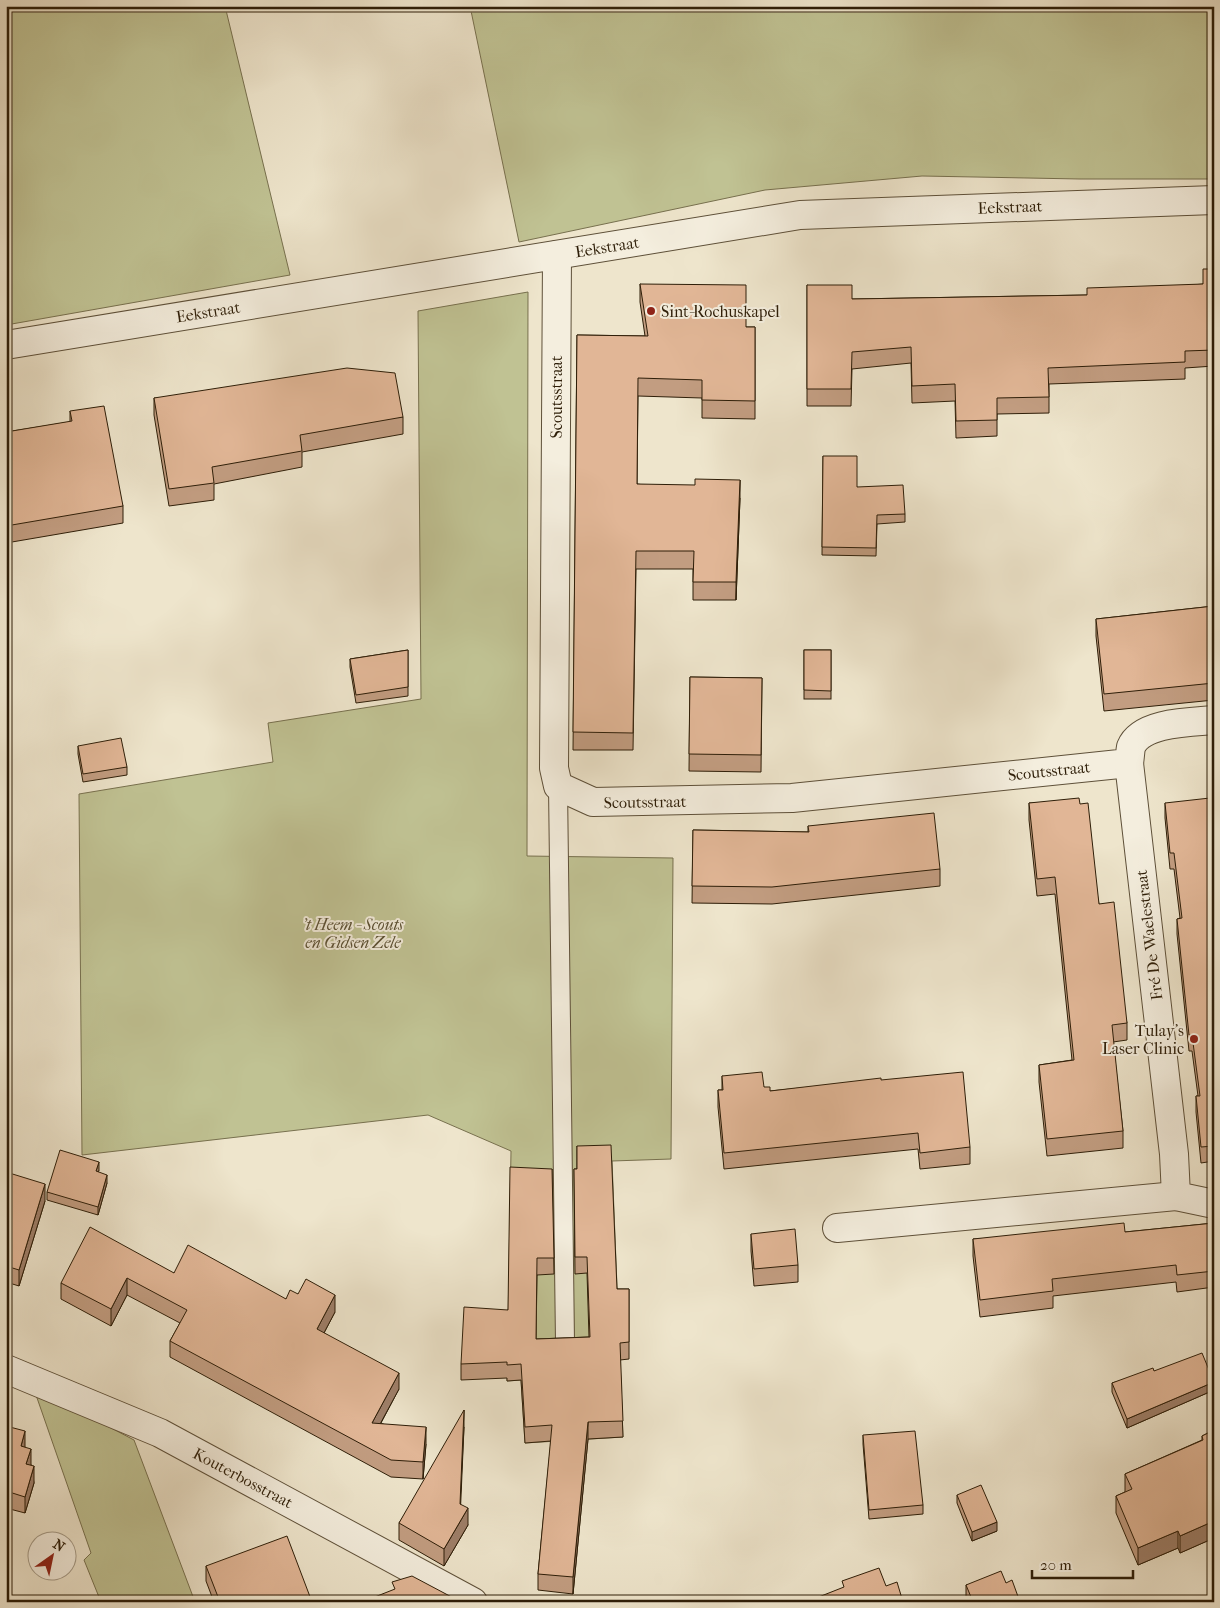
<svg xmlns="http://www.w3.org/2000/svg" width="1220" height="1608" viewBox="0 0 1220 1608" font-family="'IM FELL French Canon',serif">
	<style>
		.green { fill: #c0c293; stroke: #77704e }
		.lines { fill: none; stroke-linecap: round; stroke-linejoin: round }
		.lane-casing { stroke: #5e5039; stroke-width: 20 }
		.street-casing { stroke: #5e5039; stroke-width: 30 }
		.lane { stroke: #f4eede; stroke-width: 18 }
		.street { stroke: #f4eede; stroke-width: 28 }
		.wall { fill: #c29d81; stroke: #2e1e08 }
		.shaded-wall { fill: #9e7f69; stroke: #2e1e08 }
		.building { fill: #e1b696; stroke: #2e1e08 }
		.poi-dot { fill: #8f2418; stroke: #f4eede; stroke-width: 2 }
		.labels { text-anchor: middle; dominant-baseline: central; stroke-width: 4; stroke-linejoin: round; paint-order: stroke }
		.street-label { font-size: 16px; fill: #2e1e08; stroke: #f4eede }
		.poi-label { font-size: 16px; fill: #2e1e08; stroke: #f4eede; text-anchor: start }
		.park-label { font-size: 16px; font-style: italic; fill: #5a4f32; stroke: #f4eede }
	</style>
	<rect width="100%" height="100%" fill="#eee5cc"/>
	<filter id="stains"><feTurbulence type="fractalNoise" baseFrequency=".004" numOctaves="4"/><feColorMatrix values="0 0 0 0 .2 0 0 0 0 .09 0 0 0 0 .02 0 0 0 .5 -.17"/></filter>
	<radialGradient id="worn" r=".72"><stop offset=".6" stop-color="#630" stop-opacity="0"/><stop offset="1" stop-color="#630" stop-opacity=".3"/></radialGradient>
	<g class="green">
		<path d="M 6,6 L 225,6 L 290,275 L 6,325 Z"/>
		<path d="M 470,6 L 1214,6 L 1214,179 L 1080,179 L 922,176 L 765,190 L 519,242 Z"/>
		<path d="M 528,292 L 527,856 L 673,858 L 671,1159 L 612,1161 L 623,1437 L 525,1443 L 521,1380 L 507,1381 L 511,1151 L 428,1115 L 82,1155 L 79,794 L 273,762 L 268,723 L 421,699 L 418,311 Z"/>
		<path d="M 36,1395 L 77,1410 L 134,1440 L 195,1602 L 101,1602 L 84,1560 L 91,1553 Z"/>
	</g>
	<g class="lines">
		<defs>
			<path id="lane" d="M 558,786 L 565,1343"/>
			<g id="street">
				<path d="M 557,255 L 554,768 L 558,786 L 593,802 L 792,798 L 1129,763 C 1130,758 1130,752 1131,747 C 1141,722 1191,722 1214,720"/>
				<path d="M 6,345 L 800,215 L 1214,200"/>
				<path d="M 1129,763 L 1174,1154 L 1176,1196 L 1214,1204"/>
				<path d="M 837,1228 L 1176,1196"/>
				<path d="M 6,1369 L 160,1433 L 473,1602"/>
			</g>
		</defs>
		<use href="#lane" class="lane-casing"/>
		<use href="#street" class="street-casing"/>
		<use href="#lane" class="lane"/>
		<use href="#street" class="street"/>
	</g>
	<g class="wall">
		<path d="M 1214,269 L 1214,366 L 1185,368 L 1185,379 L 1049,384 L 1049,413 L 997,414 L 997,436 L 956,438 L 955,401 L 912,403 L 911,363 L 852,369 L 851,406 L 807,406 L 807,285 L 852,299 L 1087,295 L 1203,284 Z"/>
		<path d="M 640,284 L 746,327 L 755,327 L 755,419 L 702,418 L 702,398 L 638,396 L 637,484 L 740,498 L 736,600 L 693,600 L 693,569 L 636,569 L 633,750 L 573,750 L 577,335 L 645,336 L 640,302 Z"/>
		<path d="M 154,398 L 403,417 L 403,434 L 302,452 L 302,467 L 214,484 L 214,500 L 169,506 L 154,415 Z"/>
		<path d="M 70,411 L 123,506 L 123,523 L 6,543 L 6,432 L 70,422 Z"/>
		<path d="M 823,456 L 857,487 L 905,514 L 905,522 L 877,524 L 876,556 L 822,555 Z"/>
		<path d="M 1214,606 L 1214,700 L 1104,711 L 1096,636 L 1096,619 Z"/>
		<path d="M 408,650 L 408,696 L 356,703 L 350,667 L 350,659 Z"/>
		<rect x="804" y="650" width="27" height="49"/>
		<path d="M 690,677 L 762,678 L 761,772 L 689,771 Z"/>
		<path d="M 78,746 L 127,767 L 127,775 L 83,782 L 78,754 Z"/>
		<path d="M 1029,803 L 1080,804 L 1099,904 L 1127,1023 L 1127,1040 L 1113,1042 L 1123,1131 L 1123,1148 L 1047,1156 L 1039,1082 L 1039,1065 L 1072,1060 L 1055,894 L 1037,896 L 1029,820 Z"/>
		<path d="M 1165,803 L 1214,831 L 1214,1161 L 1201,1163 L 1196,1112 L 1196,1096 L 1198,1096 L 1192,1051 L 1189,1051 L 1177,934 L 1177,919 L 1180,918 L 1174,869 L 1170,869 L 1165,818 Z"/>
		<path d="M 808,826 L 940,869 L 940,886 L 772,904 L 692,903 L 693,830 L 808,832 Z"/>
		<path d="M 722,1076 L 764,1087 L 770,1091 L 881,1080 L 970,1147 L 970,1164 L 920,1169 L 918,1149 L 724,1169 L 718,1107 L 718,1090 L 722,1090 Z"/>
		<path d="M 577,1146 L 617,1289 L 629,1289 L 629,1359 L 620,1360 L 623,1437 L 588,1439 L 573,1594 L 538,1590 L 538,1574 L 551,1441 L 525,1443 L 521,1380 L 507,1381 L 507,1378 L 461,1380 L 461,1364 L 508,1310 L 552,1169 L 554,1274 L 537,1275 L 536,1339 L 589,1337 L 587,1273 L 575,1274 L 574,1169 L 577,1169 Z"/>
		<path d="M 99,1170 L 98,1172 L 107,1183 L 98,1215 L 47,1200 L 47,1192 Z"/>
		<path d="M 6,1172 L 45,1201 L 19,1286 L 6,1282 Z"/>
		<path d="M 1214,1223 L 1214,1287 L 1177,1292 L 1176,1282 L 1053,1296 L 1053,1308 L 980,1317 L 973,1256 L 973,1239 L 1125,1232 Z"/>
		<path d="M 751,1234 L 798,1265 L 798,1282 L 754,1286 L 751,1251 Z"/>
		<path d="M 174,1273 L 286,1299 L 298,1294 L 335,1312 L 324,1333 L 399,1389 L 381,1423 L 426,1444 L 423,1479 L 391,1477 L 170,1357 L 170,1341 L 180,1323 L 127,1295 L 111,1326 L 61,1299 L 61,1283 Z"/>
		<path d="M 1154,1371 L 1214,1381 L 1214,1390 L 1127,1428 L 1112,1392 L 1112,1383 Z"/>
		<path d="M 6,1426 L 25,1447 L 31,1465 L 34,1483 L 25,1513 L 6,1508 Z"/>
		<path d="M 464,1427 L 460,1504 L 468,1525 L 444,1566 L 399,1540 L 399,1523 Z"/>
		<path d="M 1214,1430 L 1214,1538 L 1180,1553 L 1178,1548 L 1138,1565 L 1116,1513 L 1116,1496 L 1125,1492 L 1125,1474 L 1202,1440 L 1202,1436 Z"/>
		<path d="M 863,1435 L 923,1505 L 923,1514 L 869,1519 L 863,1444 Z"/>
		<path d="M 957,1495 L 997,1531 L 972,1541 L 957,1503 Z"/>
		<path d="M 206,1566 L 312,1602 L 214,1602 L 206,1581 Z"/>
		<path d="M 1006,1583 L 1020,1602 L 966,1602 L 966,1585 Z"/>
	</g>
	<g class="shaded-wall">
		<path d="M 740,480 L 740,498 L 736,600 L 736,582 Z"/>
		<path d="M 99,1162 L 99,1170 L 96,1180 L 96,1171 Z"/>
		<path d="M 107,1175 L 107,1183 L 98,1215 L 98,1207 Z"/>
		<path d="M 45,1184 L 45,1201 L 19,1286 L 19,1270 Z"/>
		<path d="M 127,1278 L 127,1295 L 111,1326 L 111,1309 Z"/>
		<path d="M 335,1295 L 335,1312 L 317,1346 L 317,1329 Z"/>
		<path d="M 399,1373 L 399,1389 L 372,1439 L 372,1423 Z"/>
		<path d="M 1214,1382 L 1214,1390 L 1127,1428 L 1127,1419 Z"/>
		<path d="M 464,1410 L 464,1427 L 460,1520 L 460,1504 Z"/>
		<path d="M 588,1422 L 588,1439 L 573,1594 L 573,1577 Z"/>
		<path d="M 426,1427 L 426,1444 L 423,1479 L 423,1462 Z"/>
		<path d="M 25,1431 L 25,1448 L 21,1446 Z"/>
		<path d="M 31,1449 L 31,1466 L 26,1464 Z"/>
		<path d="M 34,1466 L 34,1483 L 25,1513 L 25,1497 Z"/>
		<path d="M 468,1508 L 468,1525 L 444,1566 L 444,1549 Z"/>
		<path d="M 1214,1521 L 1214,1538 L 1180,1553 L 1180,1536 Z"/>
		<path d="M 997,1522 L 997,1531 L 972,1541 L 972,1532 Z"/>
		<path d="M 1178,1531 L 1178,1548 L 1138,1565 L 1138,1548 Z"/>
	</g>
	<g class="building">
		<path d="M 1203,269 L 1214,269 L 1214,350 L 1185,351 L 1185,362 L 1048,368 L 1049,397 L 997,398 L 997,420 L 956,421 L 955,384 L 912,386 L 911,347 L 852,352 L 851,389 L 807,389 L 807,285 L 852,285 L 852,299 L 1087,295 L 1087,288 L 1203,284 Z"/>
		<path d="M 640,284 L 746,285 L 746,327 L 755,327 L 755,401 L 702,400 L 702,380 L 638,378 L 637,484 L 695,485 L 695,479 L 740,480 L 736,582 L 693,582 L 694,551 L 636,551 L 633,733 L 573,732 L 577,335 L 648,336 Z"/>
		<path d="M 347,368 L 395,373 L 403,417 L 300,435 L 302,451 L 212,467 L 214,483 L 169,489 L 154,398 Z"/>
		<path d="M 104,406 L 123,506 L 6,526 L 6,432 L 72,421 L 70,411 Z"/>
		<path d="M 823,456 L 857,456 L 857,487 L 903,485 L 905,514 L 877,515 L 876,548 L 822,547 Z"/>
		<path d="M 1214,606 L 1214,683 L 1104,694 L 1096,619 Z"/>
		<path d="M 408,650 L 408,687 L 356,695 L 350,659 Z"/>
		<path d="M 804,650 L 831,650 L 831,691 L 804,690 Z"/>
		<path d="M 690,677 L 762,678 L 761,755 L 689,754 Z"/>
		<path d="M 121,738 L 127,767 L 83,774 L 78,746 Z"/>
		<path d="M 1079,798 L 1080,804 L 1088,803 L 1099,904 L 1114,902 L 1127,1023 L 1112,1025 L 1123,1131 L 1047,1139 L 1039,1065 L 1074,1060 L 1055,877 L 1037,879 L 1029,803 Z"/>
		<path d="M 1210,798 L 1214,831 L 1214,1146 L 1201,1147 L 1196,1096 L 1200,1096 L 1192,1035 L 1189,1035 L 1177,919 L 1182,918 L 1174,853 L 1170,853 L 1165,803 Z"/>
		<path d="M 934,813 L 940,869 L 772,887 L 692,886 L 693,830 L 809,832 L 808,826 Z"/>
		<path d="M 762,1072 L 764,1087 L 770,1087 L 770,1091 L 881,1078 L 881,1080 L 963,1072 L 970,1147 L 920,1153 L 918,1133 L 724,1153 L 718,1090 L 723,1090 L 722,1076 Z"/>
		<path d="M 611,1145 L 617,1289 L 629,1289 L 629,1342 L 620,1343 L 623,1421 L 588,1422 L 573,1577 L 538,1574 L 552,1425 L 525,1427 L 521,1364 L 507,1365 L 507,1362 L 461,1364 L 464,1307 L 508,1310 L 510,1167 L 552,1169 L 554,1258 L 537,1258 L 536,1339 L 590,1337 L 587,1257 L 575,1257 L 574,1169 L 577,1169 L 577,1146 Z"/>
		<path d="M 60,1150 L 99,1162 L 96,1171 L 107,1175 L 98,1207 L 47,1192 Z"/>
		<path d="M 6,1172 L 45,1184 L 19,1270 L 6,1266 Z"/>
		<path d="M 1124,1223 L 1125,1232 L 1214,1223 L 1214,1271 L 1177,1275 L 1176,1265 L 1052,1279 L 1053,1291 L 980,1300 L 973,1239 Z"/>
		<path d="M 90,1227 L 174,1273 L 188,1245 L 286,1299 L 290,1290 L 298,1294 L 306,1279 L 335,1295 L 317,1329 L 399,1373 L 372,1423 L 426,1427 L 423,1462 L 391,1460 L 170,1341 L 187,1310 L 127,1278 L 111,1309 L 61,1283 Z"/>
		<path d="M 795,1229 L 798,1265 L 754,1269 L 751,1234 Z"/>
		<path d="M 1202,1353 L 1214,1382 L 1127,1419 L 1112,1383 L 1153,1368 L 1154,1371 Z"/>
		<path d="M 464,1410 L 460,1504 L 468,1508 L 444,1549 L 399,1523 Z"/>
		<path d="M 6,1426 L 25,1431 L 21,1446 L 31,1449 L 26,1464 L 34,1466 L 25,1497 L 6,1491 Z"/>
		<path d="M 1214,1430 L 1214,1521 L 1180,1536 L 1178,1531 L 1138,1548 L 1116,1496 L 1132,1489 L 1125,1474 L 1203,1440 L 1202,1436 Z"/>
		<path d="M 915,1431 L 923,1505 L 869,1510 L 863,1435 Z"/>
		<path d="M 981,1485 L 997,1522 L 972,1532 L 957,1495 Z"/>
		<path d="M 287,1536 L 312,1602 L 220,1602 L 206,1566 Z"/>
		<path d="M 879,1568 L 886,1586 L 897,1582 L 903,1602 L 806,1602 L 844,1587 L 842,1581 Z"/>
		<path d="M 1001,1571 L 1006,1583 L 1012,1580 L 1020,1602 L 969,1602 L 967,1599 L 971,1597 L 966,1585 Z"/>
		<path d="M 412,1576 L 461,1602 L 362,1602 L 395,1589 L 392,1582 Z"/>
	</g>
	<g class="poi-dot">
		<circle cx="651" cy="311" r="5"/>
		<circle cx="1194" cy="1039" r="5"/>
	</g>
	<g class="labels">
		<g class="street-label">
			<text transform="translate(1010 207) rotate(-2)">Eekstraat</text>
			<text transform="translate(607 247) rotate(-9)">Eekstraat</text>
			<text transform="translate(208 312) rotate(-9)">Eekstraat</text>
			<text transform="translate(556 397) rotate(-90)">Scoutsstraat</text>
			<text transform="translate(1049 771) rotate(-6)">Scoutsstraat</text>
			<text transform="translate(645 802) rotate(-1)">Scoutsstraat</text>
			<text transform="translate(1149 935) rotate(-97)">Fré De Waelestraat</text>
			<text transform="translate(243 1478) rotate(28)">Kouterbosstraat</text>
		</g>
		<g class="poi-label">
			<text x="661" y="311">Sint-Rochuskapel</text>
			<text x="1184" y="1030" text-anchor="end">Tulay's<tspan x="1184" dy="18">Laser Clinic</tspan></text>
		</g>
		<g class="park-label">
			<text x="353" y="924">'t Heem - Scouts<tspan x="353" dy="18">en Gidsen Zele</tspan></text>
		</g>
	</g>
	<rect width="1220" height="1608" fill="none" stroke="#eee5cc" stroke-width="25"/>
	<rect x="8" y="8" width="1205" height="1593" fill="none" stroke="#2e1e08" stroke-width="2.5"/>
	<rect x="12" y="12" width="1195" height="1583" fill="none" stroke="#2e1e08"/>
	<g transform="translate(52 1556) rotate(33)"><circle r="24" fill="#f4eede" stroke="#a59b88"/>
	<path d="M0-4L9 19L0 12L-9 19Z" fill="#8f2418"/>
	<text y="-8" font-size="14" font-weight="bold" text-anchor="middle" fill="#2e1e08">N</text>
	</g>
	<path d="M1032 1570v8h101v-8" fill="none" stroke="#2e1e08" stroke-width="2.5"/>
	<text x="1040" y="1570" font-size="15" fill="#2e1e08" stroke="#f4eede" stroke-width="4" paint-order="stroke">20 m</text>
	<rect width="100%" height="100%" filter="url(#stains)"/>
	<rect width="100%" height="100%" fill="url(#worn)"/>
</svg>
